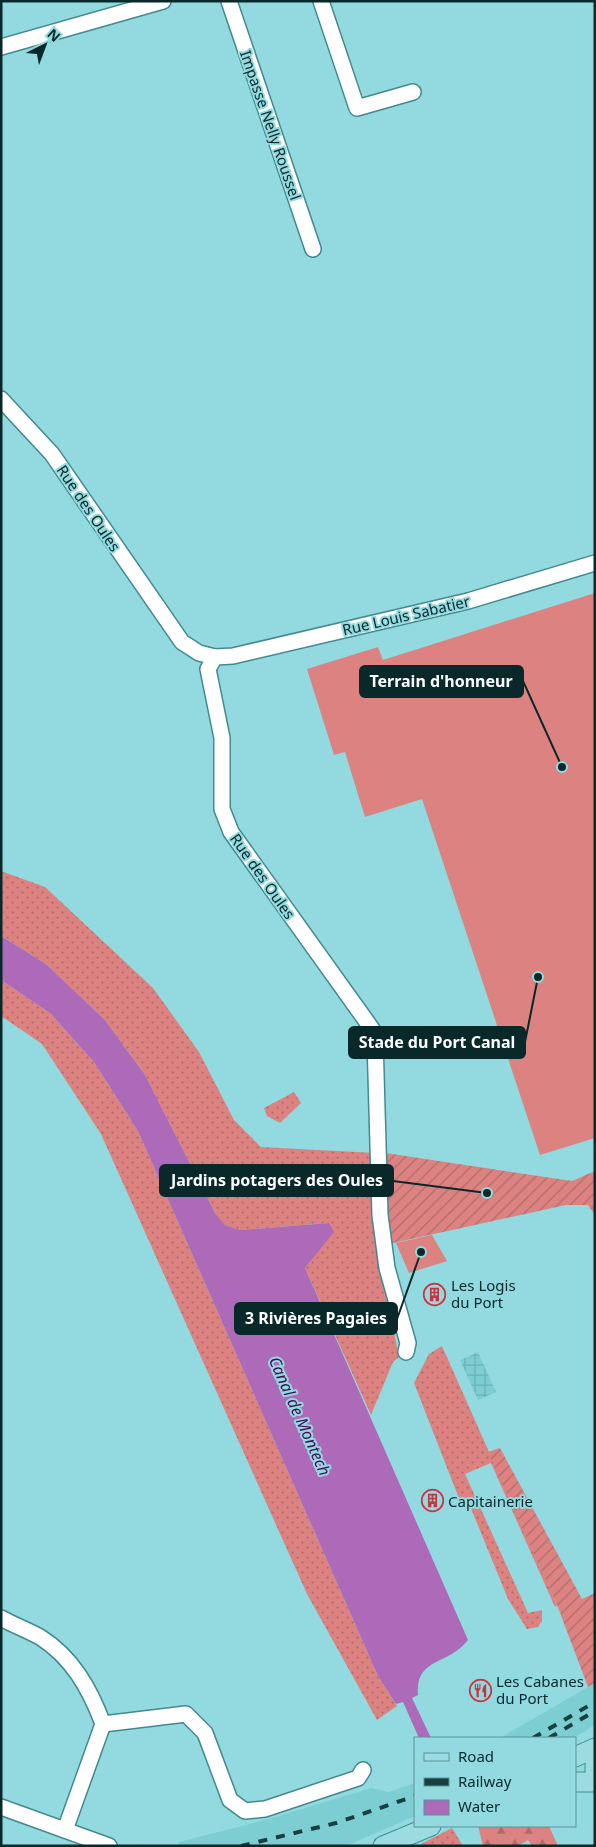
<svg xmlns="http://www.w3.org/2000/svg" width="596" height="1847" viewBox="0 0 596 1847" font-family="'Noto Sans',sans-serif">
	<style>
		.built { fill: #7cced3 }
		.industrial { fill: url(#industrial-grid) }
		.grass { fill: url(#grass-dots) }
		.forest { fill: url(#forest-firs) }
		.garden { fill: url(#garden-furrows) }
		.pitch { fill: #dc8382 }
		.water { fill: #ac6ab9 }
		.lines { fill: none; stroke-linecap: round; stroke-linejoin: round }
		.minor-casing { stroke: #428a8f; stroke-width: 18 }
		.major-casing { stroke: #3c8e93; stroke-width: 21 }
		.minor { stroke: #fff; stroke-width: 15 }
		.major { stroke: #9bdce0; stroke-width: 19 }
		.rail { stroke: #1a3f41; stroke-width: 4; stroke-dasharray: 9 9; stroke-linecap: butt }
		.labels { text-anchor: middle; dominant-baseline: central; stroke-width: 4; stroke-linejoin: round; paint-order: stroke }
		.street-label { font-size: 15px; fill: #09282a; stroke: #92dadf }
		.poi-label { font-size: 15px; fill: #09282a; stroke: #92dadf; text-anchor: start }
		.water-label { font-size: 16px; font-style: italic; fill: #480754; stroke: #92dadf }
		.leader { fill: none; stroke: #09282a; stroke-width: 2 }
		.callout-dot { fill: #09282a; stroke: #92dadf; stroke-width: 2 }
		.callout { fill: #09282a; stroke: #09282a; stroke-width: 2 }
		.callout-label { font-size: 16px; text-anchor: middle; font-weight: bold; fill: #fff }
	</style>
	<defs>
		<pattern id="industrial-grid" width="8" height="8" patternUnits="userSpaceOnUse" patternTransform="scale(1.25)"><rect width="8" height="8" fill="#7cced3"/><path d="M0 4h8M4 0v8" fill="none" stroke="#6ab1b5"/></pattern>
		<pattern id="grass-dots" width="8" height="8" patternUnits="userSpaceOnUse" patternTransform="scale(1.25)"><rect width="8" height="8" fill="#dc8382"/><path d="M2 2h.1M6 6h.1" fill="none" stroke="#b16b6b" stroke-width="1.8" stroke-linecap="round"/></pattern>
		<pattern id="forest-firs" width="22" height="20" patternUnits="userSpaceOnUse" patternTransform="scale(1.25)"><rect width="22" height="20" fill="#dc8382"/><path d="M5 1l3.5 6h-7zM16 11l3.5 6h-7z" fill="#b16b6b"/></pattern>
		<pattern id="garden-furrows" width="10" height="10" patternUnits="userSpaceOnUse" patternTransform="scale(1.25)"><rect width="10" height="10" fill="#dc8382"/><path d="M-1 1l2-2M0 10L10 0M9 11l2-2" fill="none" stroke="#b16b6b"/></pattern>
	</defs>
	<rect width="100%" height="100%" fill="#92dadf"/>
	<g class="built">
		<path d="M 595,1683 L 595,1725 L 573,1738 L 500,1738 Z"/>
		<path d="M 415,1783 L 415,1816 L 346,1846 L 180,1846 L 179,1842 L 272,1818 L 371,1788 L 389,1792 Z"/>
	</g>
	<path class="industrial" d="M 478,1352 L 496,1392 L 478,1400 L 460,1360 Z"/>
	<g class="grass">
		<path d="M 1,871 L 45,887 L 153,988 L 199,1052 L 234,1120 L 261,1147 L 375,1153 L 380,1262 L 399,1357 L 393,1362 L 371,1415 L 305,1268 L 333,1232 L 329,1223 L 240,1230 L 225,1225 L 215,1213 L 145,1075 L 105,1020 L 46,964 L 1,936 Z"/>
		<path d="M 1,980 L 50,1013 L 94,1062 L 138,1131 L 378,1676 L 397,1706 L 377,1720 L 307,1594 L 101,1134 L 42,1044 L 1,1016 Z"/>
		<path d="M 294,1092 L 301,1103 L 280,1123 L 267,1116 L 264,1108 Z"/>
		<path d="M 442,1346 L 557,1605 L 555,1607 L 491,1463 L 465,1474 L 528,1613 L 542,1610 L 542,1621 L 538,1627 L 527,1629 L 508,1599 L 470,1506 L 460,1501 L 414,1383 L 429,1354 Z"/>
		<path d="M 452,1828 L 463,1846 L 421,1846 L 421,1844 Z"/>
	</g>
	<path class="forest" d="M 478,1826 L 549,1826 L 558,1846 L 532,1846 L 528,1840 L 518,1846 L 483,1846 Z"/>
	<g class="garden">
		<path d="M 379,1152 L 572,1181 L 595,1171 L 595,1215 L 588,1205 L 566,1205 L 384,1245 Z"/>
		<path d="M 500,1448 L 582,1599 L 595,1593 L 595,1683 L 588,1687 L 557,1605 L 488,1452 Z"/>
	</g>
	<g class="pitch">
		<path d="M 595,593 L 595,1138 L 540,1155 L 422,799 L 365,817 L 345,752 L 334,755 L 307,669 L 378,647 L 383,660 Z"/>
		<path d="M 432,1235 L 447,1261 L 409,1273 L 396,1243 Z"/>
	</g>
	<path class="water" d="M 1,936 L 46,964 L 105,1020 L 145,1075 L 215,1213 L 225,1225 L 240,1230 L 329,1223 L 334,1232 L 305,1268 L 468,1640 C 448,1666 415,1657 418,1695 L 412,1698 L 431,1738 L 419,1738 L 403,1702 L 396,1704 L 378,1676 L 138,1131 L 94,1062 L 50,1013 L 1,980 Z"/>
	<g class="lines">
		<defs>
			<g id="minor">
				<path d="M 229,1 L 313,249"/>
				<path d="M 321,1 L 357,108 L 413,92"/>
				<path d="M 1,47 L 163,1"/>
				<path d="M 1,399 L 52,454 L 182,642 L 199,653 L 215,657 L 208,669 L 222,738 L 222,809 L 231,832 L 372,1029 L 375,1039 L 380,1215 L 387,1268 L 408,1343 L 406,1352"/>
				<path d="M 215,657 L 233,656 L 468,601 L 595,563"/>
				<path d="M 1,1618 C 14,1625 27,1630 40,1637 C 72,1657 90,1689 103,1724 L 65,1830"/>
				<path d="M 103,1724 L 186,1714 L 205,1733 L 230,1800 L 245,1811 L 265,1809 L 358,1778 L 363,1770"/>
				<path d="M 1,1807 L 109,1846"/>
			</g>
			<g id="major">
				<path d="M 595,1753 L 595,1775"/>
				<path d="M 575,1757 L 595,1748"/>
				<path d="M 575,1782 L 595,1782"/>
				<path d="M 383,1846 L 431,1826"/>
			</g>
		</defs>
		<use href="#minor" class="minor-casing"/>
		<use href="#major" class="major-casing"/>
		<use href="#minor" class="minor"/>
		<use href="#major" class="major"/>
		<g class="rail">
			<path d="M 533,1738 L 595,1702"/>
			<path d="M 549,1738 L 595,1711"/>
			<path d="M 241,1846 L 336,1823 L 415,1796"/>
		</g>
	</g>
	<defs>
		<symbol id="building-ring" viewBox="-11 -11 22 22"><circle r="9.5" fill="#92dadf" stroke="#c53542" stroke-width="1.5"/><path d="M-4-6H4V6H1V3H-1V6H-4ZM-2.5-4.3h1.7v1.8h-1.7ZM.8-4.3h1.7v1.8H.8ZM-2.5-1h1.7V.8h-1.7ZM.8-1h1.7V.8H.8Z" fill="#c53542"/></symbol>
		<symbol id="restaurant-ring" viewBox="-11 -11 22 22"><circle r="9.5" fill="#92dadf" stroke="#c53542" stroke-width="1.5"/><path d="M-5-6h1v4h1v-4h1v4h1v-4h1v5L-1.5 .5V6h-2V.5L-5-1ZM5-6V6H3V1.5H1.5Q1.5-4 5-6Z" fill="#c53542"/></symbol>
	</defs>
	<g fill-rule="evenodd">
		<use href="#building-ring" x="422" y="1282" width="25" height="25"/>
		<use href="#building-ring" x="420" y="1488" width="25" height="25"/>
		<use href="#restaurant-ring" x="468" y="1678" width="25" height="25"/>
	</g>
	<g class="labels">
		<g class="street-label">
			<text transform="translate(271 125) rotate(71)">Impasse Nelly Roussel</text>
			<text transform="translate(89 508) rotate(56)">Rue des Oules</text>
			<text transform="translate(406 615) rotate(-13)">Rue Louis Sabatier</text>
			<text transform="translate(263 876) rotate(55)">Rue des Oules</text>
		</g>
		<g class="poi-label">
			<text x="451" y="1285">Les Logis<tspan x="451" dy="17">du Port</tspan></text>
			<text x="448" y="1501">Capitainerie</text>
			<text x="496" y="1681">Les Cabanes<tspan x="496" dy="17">du Port</tspan></text>
		</g>
		<g class="water-label">
			<text transform="translate(300 1416) rotate(66)">Canal de Montech</text>
		</g>
	</g>
	<path class="leader" d="M562 767L523 681M538 977L525 1042M487 1193L393 1181M421 1252L397 1319"/>
	<g class="callout-dot">
		<circle cx="562" cy="767" r="5"/>
		<circle cx="538" cy="977" r="5"/>
		<circle cx="487" cy="1193" r="5"/>
		<circle cx="421" cy="1252" r="5"/>
	</g>
	<g class="callout">
		<rect x="360" y="666" width="163" height="31" rx="5"/>
		<rect x="349" y="1027" width="176" height="31" rx="5"/>
		<rect x="160" y="1165" width="233" height="31" rx="5"/>
		<rect x="235" y="1303" width="162" height="31" rx="5"/>
	</g>
	<g class="callout-label">
		<text x="441" y="687">Terrain d'honneur</text>
		<text x="437" y="1048">Stade du Port Canal</text>
		<text x="277" y="1186">Jardins potagers des Oules</text>
		<text x="316" y="1324">3 Rivières Pagaies</text>
	</g>
	<rect width="596" height="1847" fill="none" stroke="#09282a" stroke-width="5"/>
	<rect x="414" y="1737" width="162" height="90" fill="#92dadf" stroke="#5b9397"/>
	<rect x="424" y="1753" width="25" height="8" fill="#9bdce0" stroke="#5b9397"/>
	<text x="458" y="1762" font-size="15" fill="#09282a">Road</text>
	<rect x="424" y="1778" width="25" height="8" fill="#1a3f41" stroke="#5b9397"/>
	<text x="458" y="1787" font-size="15" fill="#09282a">Railway</text>
	<rect x="424" y="1800" width="25" height="15" fill="#ac6ab9" stroke="#5b9397"/>
	<text x="458" y="1812" font-size="15" fill="#09282a">Water</text>
	<g transform="translate(45 45) rotate(42)" stroke="#92dadf" stroke-width="4" paint-order="stroke">
	<path d="M0-4L9 19L0 12L-9 19Z" fill="#09282a"/>
	<text y="-8" font-size="14" font-weight="bold" text-anchor="middle" fill="#09282a">N</text>
	</g>
</svg>
